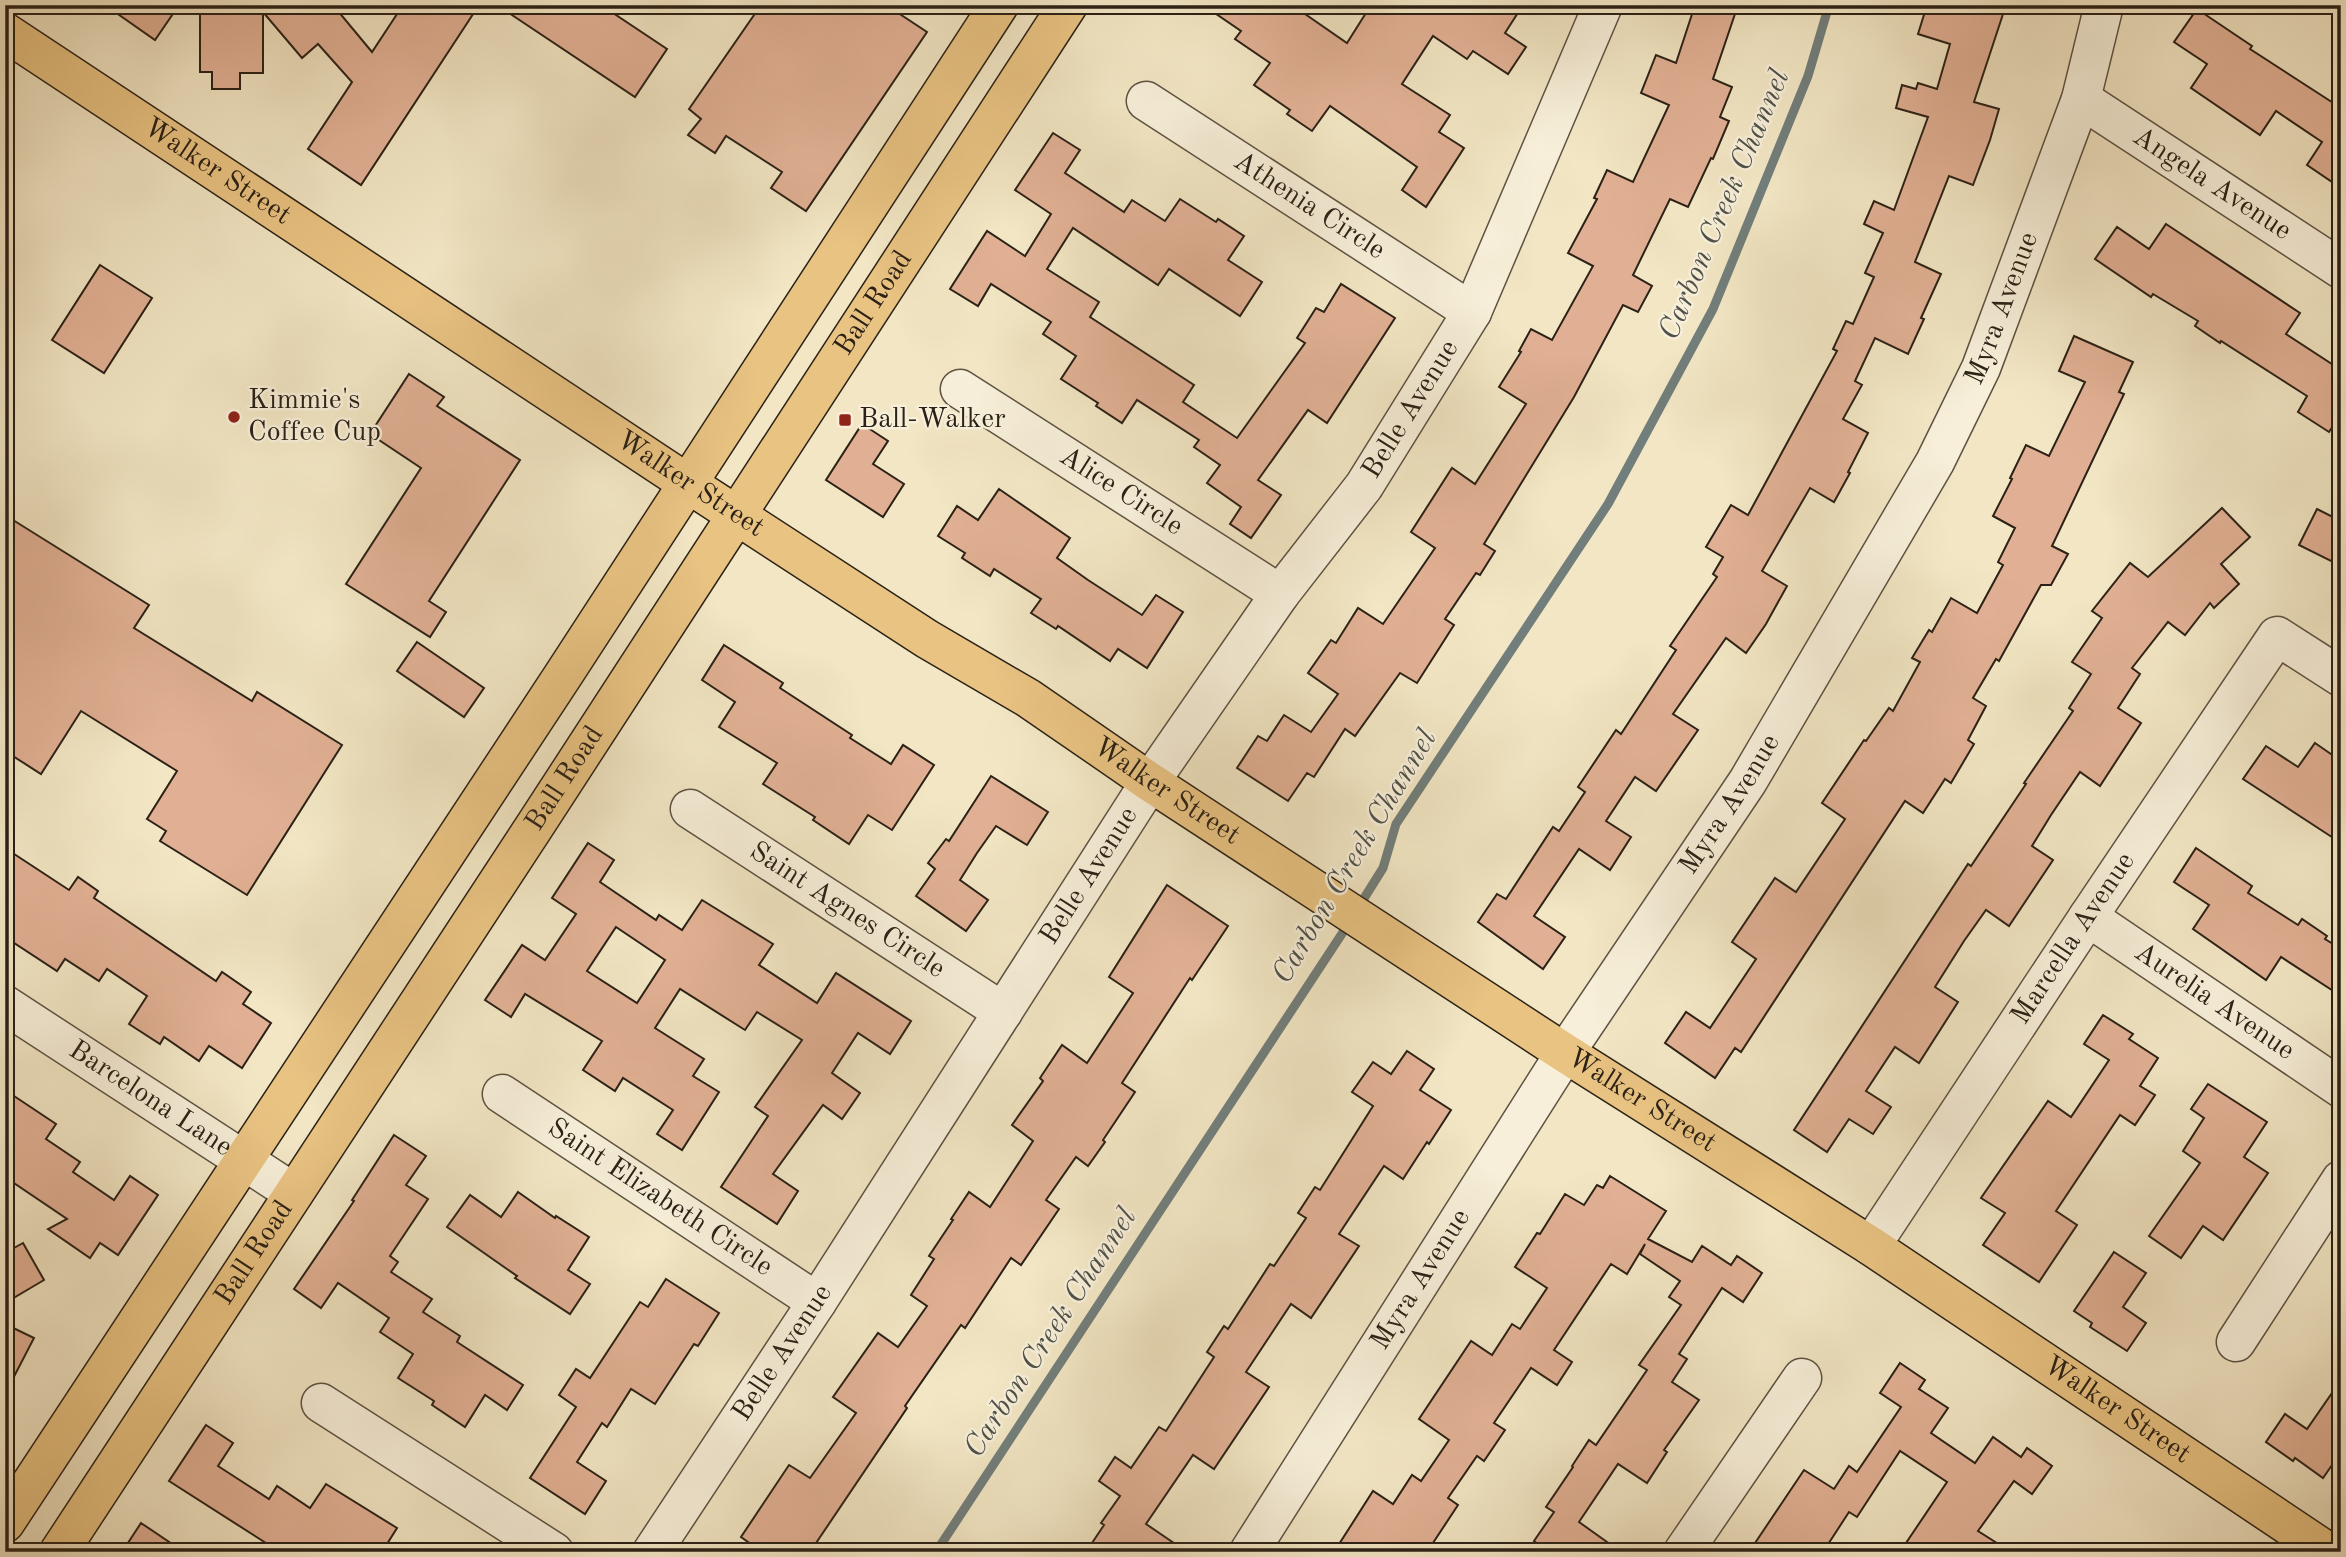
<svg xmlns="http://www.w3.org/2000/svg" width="2346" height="1557" viewBox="0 0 2346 1557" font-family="'Old Standard TT',serif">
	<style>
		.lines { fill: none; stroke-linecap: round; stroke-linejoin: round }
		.stream { stroke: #727e7b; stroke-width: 9 }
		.building { fill: #e1b094; stroke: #2b2116; stroke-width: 2; fill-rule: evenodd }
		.minor-casing { stroke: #5d5242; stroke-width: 41 }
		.major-casing { stroke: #2b2116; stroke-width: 41 }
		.minor { stroke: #f7efd9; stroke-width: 38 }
		.major { stroke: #e9c382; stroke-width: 38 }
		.poi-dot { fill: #8f2418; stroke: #f7efd9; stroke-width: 2.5 }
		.labels { text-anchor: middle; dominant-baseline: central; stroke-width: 5; stroke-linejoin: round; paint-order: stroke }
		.street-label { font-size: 28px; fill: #2b2116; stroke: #f7efd9 }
		.poi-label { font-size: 28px; fill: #2b2116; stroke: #f7efd9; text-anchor: start }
		.water-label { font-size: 30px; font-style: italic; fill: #4e5049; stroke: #f7efd9 }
	</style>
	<rect width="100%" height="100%" fill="#f2e6c4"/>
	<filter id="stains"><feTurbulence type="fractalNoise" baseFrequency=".00286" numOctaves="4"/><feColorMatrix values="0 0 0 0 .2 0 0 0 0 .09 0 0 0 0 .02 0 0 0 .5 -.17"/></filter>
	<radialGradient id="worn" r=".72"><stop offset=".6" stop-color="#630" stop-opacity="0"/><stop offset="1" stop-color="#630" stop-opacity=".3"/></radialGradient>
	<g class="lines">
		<g class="stream">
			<path d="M 1358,908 L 1383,868 L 1396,824 L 1608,504 L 1713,309 L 1808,76 L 1829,5"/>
			<path d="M 936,1552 L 1349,923"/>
		</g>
	</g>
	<g class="building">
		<path d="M 105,5 L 179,5 L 155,40 Z"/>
		<path d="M 200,5 L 333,5 L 372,52 L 403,5 L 479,5 L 361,185 L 308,149 L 352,82 L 318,44 L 302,58 L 263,12 L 263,73 L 240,73 L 240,89 L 212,89 L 212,72 L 200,72 Z"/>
		<path d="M 497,5 L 601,5 L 667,49 L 635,97 Z"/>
		<path d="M 761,5 L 886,5 L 927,32 L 806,211 L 771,188 L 782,172 L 726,136 L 715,153 L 688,135 L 701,119 L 689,109 Z"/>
		<path d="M 1203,5 L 1292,5 L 1347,43 L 1371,5 L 1523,5 L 1505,33 L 1526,47 L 1508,74 L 1473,51 L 1467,59 L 1433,36 L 1402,84 L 1450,115 L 1439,132 L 1464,148 L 1426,207 L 1402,190 L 1417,167 L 1330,106 L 1312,131 L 1287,114 L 1290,110 L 1254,85 L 1270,63 L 1235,39 L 1241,31 Z"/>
		<path d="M 1695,5 L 1738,5 L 1713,79 L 1732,87 L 1720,117 L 1729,121 L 1713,159 L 1711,158 L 1688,207 L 1670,199 L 1633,275 L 1652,286 L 1638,312 L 1623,305 L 1574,397 L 1484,544 L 1495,551 L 1480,575 L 1476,573 L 1445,619 L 1454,625 L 1417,683 L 1400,673 L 1355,736 L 1345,729 L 1314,777 L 1307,773 L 1288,801 L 1237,768 L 1258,736 L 1267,741 L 1284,715 L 1311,732 L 1338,694 L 1308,673 L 1331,640 L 1336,643 L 1358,608 L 1383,624 L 1435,548 L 1411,532 L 1452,468 L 1475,484 L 1526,404 L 1499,387 L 1521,352 L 1519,351 L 1531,329 L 1552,340 L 1593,266 L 1568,253 L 1597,199 L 1594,198 L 1607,170 L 1633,182 L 1669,105 L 1641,93 L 1656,55 L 1676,63 Z"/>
		<path d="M 1927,5 L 2006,5 L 1974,102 L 1999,109 L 1990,140 L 1973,185 L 1949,176 L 1915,262 L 1941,274 L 1921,318 L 1924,319 L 1908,354 L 1875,338 L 1855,381 L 1862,385 L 1843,419 L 1868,433 L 1848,472 L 1850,473 L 1834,502 L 1810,488 L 1762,571 L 1787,586 L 1766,624 L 1746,653 L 1726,638 L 1673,714 L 1698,730 L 1656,791 L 1635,777 L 1606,821 L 1631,837 L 1610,870 L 1579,849 L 1534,916 L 1565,937 L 1543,969 L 1478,922 L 1497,894 L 1506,899 L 1553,827 L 1559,831 L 1585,792 L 1578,787 L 1616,730 L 1621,734 L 1676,650 L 1670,646 L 1717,577 L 1713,574 L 1723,557 L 1706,547 L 1731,505 L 1748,515 L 1837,351 L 1833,349 L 1846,321 L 1853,324 L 1874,277 L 1865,273 L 1883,233 L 1864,224 L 1874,201 L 1894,210 L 1928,117 L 1896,108 L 1902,85 L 1916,89 L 1918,83 L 1937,89 L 1950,44 L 1918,34 Z"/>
		<path d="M 2197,9 L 2252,46 L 2250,49 L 2341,108 L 2341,188 L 2307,165 L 2322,142 L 2276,111 L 2260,135 L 2191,88 L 2207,64 L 2174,42 Z"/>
		<path d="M 1053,133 L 1080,150 L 1065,173 L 1124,212 L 1132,200 L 1165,221 L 1180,199 L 1216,222 L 1218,219 L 1244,236 L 1228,260 L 1262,282 L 1240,316 L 1169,269 L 1158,285 L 1073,228 L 1047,269 L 1099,302 L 1090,317 L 1194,385 L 1183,402 L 1237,438 L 1305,343 L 1297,338 L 1316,308 L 1324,312 L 1341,284 L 1395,318 L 1327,423 L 1308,410 L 1258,480 L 1281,495 L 1251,538 L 1230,524 L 1241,507 L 1207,483 L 1220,465 L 1194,447 L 1199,440 L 1137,400 L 1122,423 L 1096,406 L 1098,403 L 1061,379 L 1076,356 L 1043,334 L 1051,322 L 991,284 L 978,306 L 950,289 L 987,231 L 1025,256 L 1051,214 L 1015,190 Z"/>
		<path d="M 2166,224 L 2300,313 L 2286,334 L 2341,370 L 2341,414 L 2329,432 L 2298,412 L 2307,396 L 2221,341 L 2220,343 L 2195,326 L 2198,321 L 2153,294 L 2151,297 L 2095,259 L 2117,227 L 2149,249 Z"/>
		<path d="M 100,265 L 152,298 L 104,373 L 52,340 Z"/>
		<path d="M 2074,336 L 2133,362 L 2119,392 L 2124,394 L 2052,546 L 2068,554 L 2051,585 L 2041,585 L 1999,661 L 1996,659 L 1973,698 L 1986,706 L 1968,740 L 1974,744 L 1951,783 L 1945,779 L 1923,813 L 1905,801 L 1741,1052 L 1735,1048 L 1715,1078 L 1665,1043 L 1686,1012 L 1710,1028 L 1756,959 L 1732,942 L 1775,878 L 1796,892 L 1845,819 L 1822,803 L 1864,740 L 1866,741 L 1889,708 L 1893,711 L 1920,662 L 1912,658 L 1929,630 L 1932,632 L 1951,598 L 1977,613 L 2003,565 L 1998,562 L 2015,528 L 1993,516 L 2012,479 L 2010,478 L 2026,445 L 2049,456 L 2085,382 L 2059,371 Z"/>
		<path d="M 409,374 L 444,397 L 437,406 L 520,460 L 429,601 L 446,612 L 430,637 L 346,584 L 421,468 L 370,434 Z"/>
		<path d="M 862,424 L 888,441 L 873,464 L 904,484 L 883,517 L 826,480 Z"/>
		<path d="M 999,489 L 1070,538 L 1057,558 L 1088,580 L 1142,615 L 1156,595 L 1183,612 L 1147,668 L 1118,649 L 1110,661 L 1058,626 L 1056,629 L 1031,613 L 1041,599 L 994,569 L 990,576 L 962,558 L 965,553 L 938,536 L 957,506 L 978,520 Z"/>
		<path d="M 2222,508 L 2250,537 L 2221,564 L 2239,584 L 2214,608 L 2210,603 L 2185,635 L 2168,622 L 2132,668 L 2140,674 L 2118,708 L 2141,723 L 2100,786 L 2080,772 L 2051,815 L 2032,846 L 2053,860 L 2009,926 L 1986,910 L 1964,941 L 1935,987 L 1958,1002 L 1919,1063 L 1895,1047 L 1866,1091 L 1891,1107 L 1873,1134 L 1849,1119 L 1827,1152 L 1794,1130 L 1968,864 L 1971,866 L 2026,784 L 2024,783 L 2073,711 L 2069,708 L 2091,674 L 2072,662 L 2102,618 L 2092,611 L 2130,563 L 2148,577 Z"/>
		<path d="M 2317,509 L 2341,521 L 2341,566 L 2299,545 Z"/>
		<path d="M 5,515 L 149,605 L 134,628 L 252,701 L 257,692 L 342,745 L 247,895 L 160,841 L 166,831 L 147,819 L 177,771 L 81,711 L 41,774 L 5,751 Z"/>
		<path d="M 417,642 L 484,688 L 464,717 L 397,671 Z"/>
		<path d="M 724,645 L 783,683 L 780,688 L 852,735 L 850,738 L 891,764 L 903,745 L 934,765 L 892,830 L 868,815 L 849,844 L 813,820 L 815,817 L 763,784 L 777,763 L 719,727 L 735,702 L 702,680 Z"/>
		<path d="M 2315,743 L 2341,761 L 2341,843 L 2243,779 L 2266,746 L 2298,767 Z"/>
		<path d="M 991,776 L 1048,812 L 1027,845 L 996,826 L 977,853 L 960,880 L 988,900 L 966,931 L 916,896 L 935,869 L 928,863 L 946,839 L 949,841 Z"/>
		<path d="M 588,843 L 614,860 L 600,882 L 656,920 L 659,915 L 682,930 L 702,900 L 773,944 L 759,965 L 817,1003 L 836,973 L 911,1021 L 890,1054 L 858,1033 L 832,1073 L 860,1093 L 842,1119 L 823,1105 L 773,1174 L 798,1191 L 777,1224 L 721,1187 L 768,1116 L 755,1107 L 802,1040 L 757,1012 L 745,1030 L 680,989 L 655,1028 L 704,1059 L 693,1076 L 719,1092 L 682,1150 L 657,1134 L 673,1110 L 623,1078 L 615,1091 L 583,1070 L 602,1041 L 525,994 L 511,1017 L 485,1000 L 522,945 L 545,960 L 576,914 L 552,898 ZM 616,927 L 665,960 L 637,1003 L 587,971 Z"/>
		<path d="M 5,848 L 69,890 L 78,877 L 98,891 L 94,898 L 216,981 L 222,972 L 251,992 L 243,1004 L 271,1023 L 242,1068 L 209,1046 L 199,1061 L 164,1037 L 160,1044 L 129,1024 L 147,996 L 107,969 L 99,981 L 65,959 L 57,971 L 5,937 Z"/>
		<path d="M 2196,848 L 2252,886 L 2248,893 L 2298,925 L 2302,919 L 2327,936 L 2325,939 L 2341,949 L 2341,996 L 2281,957 L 2266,980 L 2193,929 L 2209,905 L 2174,882 Z"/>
		<path d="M 1167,885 L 1228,926 L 1192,980 L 1190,978 L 1122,1083 L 1135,1092 L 1103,1140 L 1105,1142 L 1088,1166 L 1076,1157 L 1046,1200 L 1059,1209 L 1021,1265 L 1011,1258 L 965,1328 L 961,1325 L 905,1406 L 907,1408 L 810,1552 L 762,1552 L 741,1537 L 789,1465 L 810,1478 L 856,1413 L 833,1397 L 878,1333 L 898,1347 L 927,1306 L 911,1295 L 934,1259 L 929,1256 L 953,1220 L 951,1219 L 969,1192 L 990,1207 L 1033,1141 L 1012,1125 L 1043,1081 L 1040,1078 L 1062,1045 L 1087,1063 L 1133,993 L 1109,977 Z"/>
		<path d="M 2103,1015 L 2133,1034 L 2129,1039 L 2158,1058 L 2140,1086 L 2155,1095 L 2135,1125 L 2120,1115 L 2056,1211 L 2077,1225 L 2039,1282 L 1983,1245 L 2005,1213 L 1981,1198 L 2048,1101 L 2071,1117 L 2109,1060 L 2084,1044 Z"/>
		<path d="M 1407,1051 L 1434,1069 L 1420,1090 L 1451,1110 L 1429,1144 L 1427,1142 L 1403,1179 L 1384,1166 L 1339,1234 L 1359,1246 L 1311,1318 L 1291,1304 L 1246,1372 L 1269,1387 L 1214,1469 L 1193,1455 L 1146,1524 L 1187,1552 L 1086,1552 L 1104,1525 L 1101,1523 L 1120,1496 L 1099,1481 L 1115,1457 L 1131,1468 L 1159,1427 L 1166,1431 L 1214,1357 L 1207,1352 L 1224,1326 L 1228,1329 L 1270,1264 L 1274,1266 L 1306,1218 L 1298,1213 L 1315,1187 L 1320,1190 L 1373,1106 L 1352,1092 L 1373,1062 L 1391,1074 Z"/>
		<path d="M 2208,1084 L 2267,1122 L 2244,1157 L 2268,1173 L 2223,1240 L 2203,1226 L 2181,1258 L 2149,1236 L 2200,1163 L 2183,1151 L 2204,1118 L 2191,1109 Z"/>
		<path d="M 5,1090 L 56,1124 L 46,1139 L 80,1162 L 73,1172 L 114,1200 L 130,1176 L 158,1195 L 118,1255 L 100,1243 L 90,1258 L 48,1229 L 67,1219 L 5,1177 Z"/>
		<path d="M 394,1135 L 426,1156 L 406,1185 L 428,1199 L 390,1256 L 398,1262 L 391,1272 L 432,1299 L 423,1312 L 460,1336 L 457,1342 L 523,1385 L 507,1410 L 485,1395 L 465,1427 L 432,1405 L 434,1401 L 398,1378 L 413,1354 L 380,1332 L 389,1318 L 338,1283 L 321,1308 L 294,1289 L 354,1201 L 352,1200 Z"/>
		<path d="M 1610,1176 L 1666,1211 L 1648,1239 L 1692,1262 L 1702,1246 L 1731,1265 L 1737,1256 L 1762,1273 L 1743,1302 L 1722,1288 L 1679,1354 L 1687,1359 L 1672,1382 L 1699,1400 L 1664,1450 L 1667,1452 L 1647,1483 L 1618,1464 L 1579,1522 L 1621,1552 L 1549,1552 L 1534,1541 L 1554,1512 L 1546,1507 L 1573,1467 L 1572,1466 L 1589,1440 L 1596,1445 L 1647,1370 L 1639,1365 L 1681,1305 L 1669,1297 L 1680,1281 L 1640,1254 L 1645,1244 L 1627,1274 L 1611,1264 L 1554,1350 L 1572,1362 L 1557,1385 L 1531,1368 L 1494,1423 L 1505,1430 L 1484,1461 L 1477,1456 L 1448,1498 L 1458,1505 L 1427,1552 L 1334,1552 L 1373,1491 L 1393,1504 L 1412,1475 L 1421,1481 L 1449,1440 L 1419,1419 L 1471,1341 L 1492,1355 L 1512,1324 L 1520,1329 L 1547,1288 L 1515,1267 L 1537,1233 L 1540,1234 L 1565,1194 L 1584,1205 L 1597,1185 L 1603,1188 Z"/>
		<path d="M 518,1192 L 555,1218 L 556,1216 L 589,1237 L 568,1270 L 590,1284 L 570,1314 L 515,1278 L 517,1276 L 447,1227 L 470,1195 L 501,1217 Z"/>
		<path d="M 23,1243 L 44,1280 L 5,1303 L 5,1253 Z"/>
		<path d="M 2114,1252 L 2146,1273 L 2123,1307 L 2146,1323 L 2127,1351 L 2090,1327 L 2092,1323 L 2074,1311 Z"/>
		<path d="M 666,1279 L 719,1313 L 698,1346 L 694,1344 L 655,1404 L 631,1389 L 607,1427 L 602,1423 L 577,1462 L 606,1481 L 585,1514 L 530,1478 L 576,1407 L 559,1395 L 576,1369 L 590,1378 L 640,1302 L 648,1307 Z"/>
		<path d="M 5,1324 L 34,1338 L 5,1394 Z"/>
		<path d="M 1900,1363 L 1925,1380 L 1919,1389 L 1948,1408 L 1931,1433 L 1975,1463 L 1993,1437 L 2021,1457 L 2027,1448 L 2052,1466 L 2032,1494 L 2014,1481 L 1978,1531 L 2011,1552 L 1919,1552 L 1906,1543 L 1947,1482 L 1900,1451 L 1857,1517 L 1849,1512 L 1823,1552 L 1749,1552 L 1804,1470 L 1834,1489 L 1849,1466 L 1857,1472 L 1901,1407 L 1880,1393 Z"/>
		<path d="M 2341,1380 L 2341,1452 L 2323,1478 L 2295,1458 L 2293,1461 L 2266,1442 L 2285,1414 L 2307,1429 Z"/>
		<path d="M 206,1425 L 233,1443 L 218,1466 L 269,1499 L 277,1486 L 310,1508 L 326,1484 L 397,1528 L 382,1552 L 280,1552 L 169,1481 Z"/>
		<path d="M 141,1523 L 184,1552 L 122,1552 Z"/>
	</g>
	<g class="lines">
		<defs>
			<g id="minor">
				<path id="s1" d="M 2081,99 L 2341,269"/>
				<path id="s2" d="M 1146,101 L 1472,312"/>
				<path id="s3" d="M 960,389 L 1280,594"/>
				<path id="s4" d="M 690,809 L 1003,1012"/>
				<path id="s5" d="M 2088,917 L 2341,1088"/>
				<path id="s6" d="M 5,1005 L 294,1193"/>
				<path id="s7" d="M 502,1094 L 817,1302"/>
				<path id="s8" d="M 1871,1246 L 2088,917 L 2277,636 L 2341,677"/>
				<path d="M 2236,1342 L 2341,1180"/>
				<path d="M 321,1403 L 554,1552"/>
				<path id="s9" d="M 652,1552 L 817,1302 L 1150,782 L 1280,594 L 1364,486 L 1472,312 L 1603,5"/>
				<path id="s10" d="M 1249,1552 L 1565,1053 L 1748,781 L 1935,462 L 1981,368 L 2081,99 L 2104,5"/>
				<path d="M 1683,1552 L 1802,1378"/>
			</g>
			<g id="major">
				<path id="s11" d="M 5,32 L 687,483 L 927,639 L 1028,698 L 1150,782 L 1565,1053 L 1871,1246 L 2328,1552"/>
				<path d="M 5,1523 L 562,677 L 999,5"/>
				<path id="s12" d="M 59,1552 L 536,824 L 1068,5"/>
			</g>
		</defs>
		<use href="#minor" class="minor-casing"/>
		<use href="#major" class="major-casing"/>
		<use href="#minor" class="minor"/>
		<use href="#major" class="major"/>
	</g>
	<g class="poi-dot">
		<circle cx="234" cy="417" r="7"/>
		<rect x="838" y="413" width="14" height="14" rx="3.5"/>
	</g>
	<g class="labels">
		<g class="street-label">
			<text stroke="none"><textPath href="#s11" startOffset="254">Walker Street</textPath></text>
			<text stroke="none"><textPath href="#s1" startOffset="156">Angela Avenue</textPath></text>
			<text stroke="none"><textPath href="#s2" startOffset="194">Athenia Circle</textPath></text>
			<text stroke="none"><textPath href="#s12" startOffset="1491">Ball Road</textPath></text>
			<text stroke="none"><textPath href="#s10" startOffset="1456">Myra Avenue</textPath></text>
			<text stroke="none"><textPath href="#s9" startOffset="1372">Belle Avenue</textPath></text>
			<text stroke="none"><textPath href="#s11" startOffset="821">Walker Street</textPath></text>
			<text stroke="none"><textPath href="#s3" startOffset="191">Alice Circle</textPath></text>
			<text stroke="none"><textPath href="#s12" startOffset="924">Ball Road</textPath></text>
			<text stroke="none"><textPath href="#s11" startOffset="1388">Walker Street</textPath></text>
			<text stroke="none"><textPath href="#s10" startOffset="889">Myra Avenue</textPath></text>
			<text stroke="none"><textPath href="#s9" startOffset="805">Belle Avenue</textPath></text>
			<text stroke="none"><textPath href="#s4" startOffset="187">Saint Agnes Circle</textPath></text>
			<text stroke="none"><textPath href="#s8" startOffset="368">Marcella Avenue</textPath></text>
			<text stroke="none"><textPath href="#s5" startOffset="152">Aurelia Avenue</textPath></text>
			<text stroke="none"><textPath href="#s6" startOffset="173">Barcelona Lane</textPath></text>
			<text stroke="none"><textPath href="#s11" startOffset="1955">Walker Street</textPath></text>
			<text stroke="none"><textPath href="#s7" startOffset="189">Saint Elizabeth Circle</textPath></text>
			<text stroke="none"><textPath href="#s12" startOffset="357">Ball Road</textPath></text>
			<text stroke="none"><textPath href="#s10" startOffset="322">Myra Avenue</textPath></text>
			<text stroke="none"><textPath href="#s9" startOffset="238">Belle Avenue</textPath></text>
			<text stroke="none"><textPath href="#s11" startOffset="2522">Walker Street</textPath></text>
		</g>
		<g class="poi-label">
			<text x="248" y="401">Kimmie's<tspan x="248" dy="32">Coffee Cup</tspan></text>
			<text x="859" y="420">Ball-Walker</text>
		</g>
		<g class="water-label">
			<text transform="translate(1725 205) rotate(-67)">Carbon Creek Channel</text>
			<text transform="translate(1355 857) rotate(-59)">Carbon Creek Channel</text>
			<text transform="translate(1051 1333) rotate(-57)">Carbon Creek Channel</text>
		</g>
	</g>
	<rect width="2346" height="1557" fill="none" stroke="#f2e6c4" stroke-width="28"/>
	<rect x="7" y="7" width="2332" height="1543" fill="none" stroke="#2b2116" stroke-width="3.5"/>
	<rect x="14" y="14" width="2318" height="1529" fill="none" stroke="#2b2116" stroke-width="2"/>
	<rect width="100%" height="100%" filter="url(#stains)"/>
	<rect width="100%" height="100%" fill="url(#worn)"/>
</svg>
